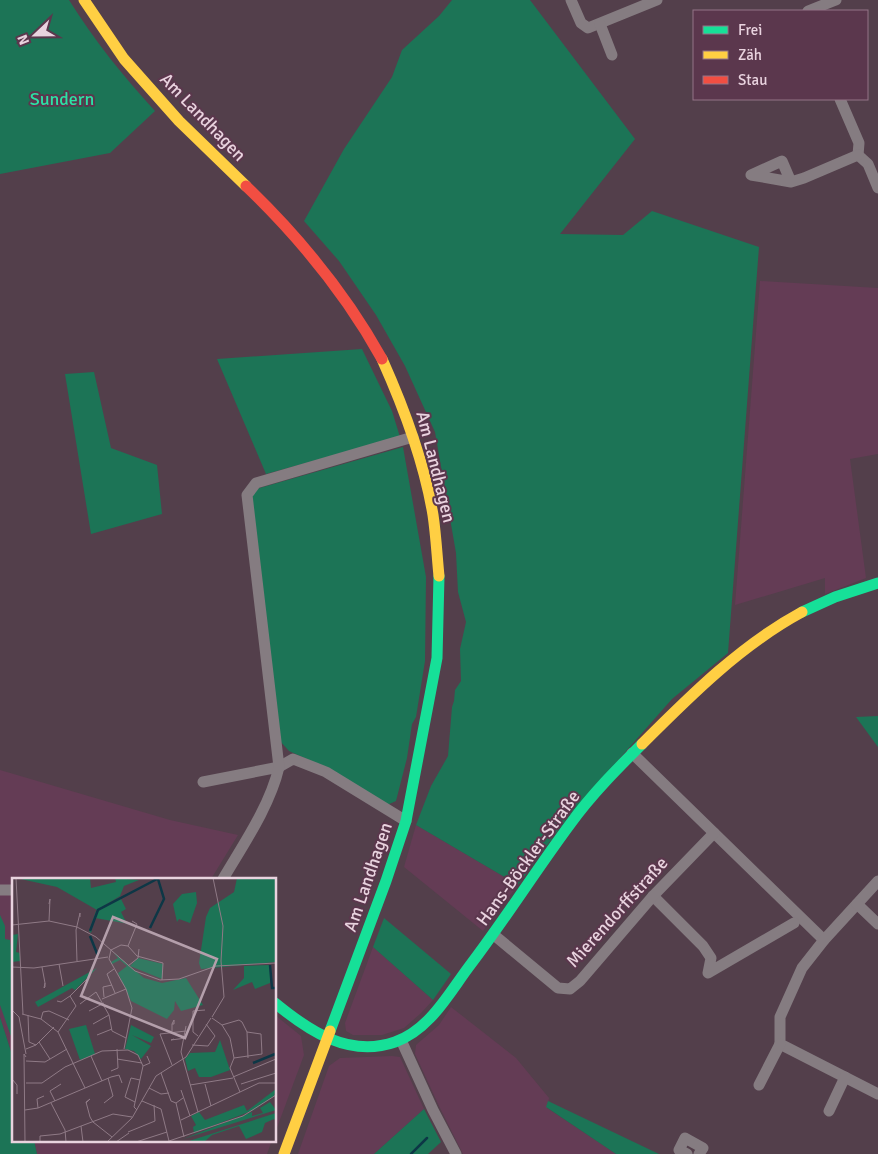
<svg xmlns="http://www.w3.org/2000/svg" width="878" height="1154" viewBox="0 0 878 1154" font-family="Signika,sans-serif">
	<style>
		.built { fill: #643c55 }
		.green { fill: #1c7456 }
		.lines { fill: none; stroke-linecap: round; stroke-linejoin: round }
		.stream { stroke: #0d3746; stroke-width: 2.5 }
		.street { stroke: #857c81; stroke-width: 11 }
		.fast { stroke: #16e098; stroke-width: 11 }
		.slow { stroke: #ffcf43; stroke-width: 11 }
		.jam { stroke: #f24e42; stroke-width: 11 }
		.labels { text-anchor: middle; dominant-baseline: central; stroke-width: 4; stroke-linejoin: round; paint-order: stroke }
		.park-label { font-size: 18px; fill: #2be3a5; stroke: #5b374d }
		.street-label { font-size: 18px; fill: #e9d3df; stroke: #5b374d }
		.inset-river { fill: none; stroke: #0d3746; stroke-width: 2.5 }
		.inset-road { fill: none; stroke: #8f7a86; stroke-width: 1 }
		.view { fill: #b49fab; fill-opacity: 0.15; stroke: #b49fab; stroke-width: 2.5 }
		.inset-edge { fill: none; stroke: #e9d3df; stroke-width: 2.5 }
	</style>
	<rect width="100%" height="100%" fill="#533f4b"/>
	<g class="built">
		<path d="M 760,281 L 878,288 L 878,454 L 850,459 L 866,578 L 825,594 L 825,578 L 735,605 Z"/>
		<path d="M 0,770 L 170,820 L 238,835 L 211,879 L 14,879 L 14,1061 L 0,1017 Z"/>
		<path d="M 416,825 L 518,885 L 483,931 L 404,867 Z"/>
		<path d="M 373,947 L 433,1000 L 421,1013 L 404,1028 L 382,1035 L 353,1035 L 346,1031 L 345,1023 Z"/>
		<path d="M 451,1007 L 516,1058 L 549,1098 L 547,1108 L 616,1154 L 463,1154 L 439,1106 L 415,1054 L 416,1045 L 439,1025 Z"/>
		<path d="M 275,1015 L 301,1036 L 304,1055 L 275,1133 Z"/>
		<path d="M 392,1056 L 400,1057 L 424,1109 L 374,1154 L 298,1154 L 329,1066 L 340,1058 Z"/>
		<path d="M 34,1140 L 272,1140 L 267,1154 L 37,1154 Z"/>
	</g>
	<g class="green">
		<path d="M 0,0 L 69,0 C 94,40 123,76 155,111 L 110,153 L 0,174 Z"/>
		<path d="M 452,0 L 530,0 L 635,139 L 560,234 L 623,235 L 652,211 L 759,247 L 728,653 L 672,699 L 568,817 L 518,885 L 416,825 L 431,786 L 448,756 L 452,707 L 454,701 L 455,690 L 461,681 L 460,649 L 466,622 L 458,592 L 456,553 L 435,432 L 405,366 L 376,315 L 339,261 L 304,221 L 344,149 L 392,77 L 402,50 L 439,16 Z"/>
		<path d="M 362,349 L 392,411 L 400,437 L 266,474 L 217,359 Z"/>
		<path d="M 94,372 L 111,448 L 157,465 L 162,514 L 91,534 L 65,374 Z"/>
		<path d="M 403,447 L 426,577 L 425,661 L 416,717 L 412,724 L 407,758 L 396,801 L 387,805 L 329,769 L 289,751 L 280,741 L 252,497 L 256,489 Z"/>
		<path d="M 878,716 L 878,747 L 856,717 Z"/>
		<path d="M 0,915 L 5,926 L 5,939 L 10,940 L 14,970 L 14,1045 L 0,1005 Z"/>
		<path d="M 384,918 L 451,974 L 433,1000 L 373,947 Z"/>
		<path d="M 0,1017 L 14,1061 L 14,1140 L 34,1140 L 37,1154 L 0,1154 Z"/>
		<path d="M 548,1101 L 659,1154 L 616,1154 L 546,1107 Z"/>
		<path d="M 424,1109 L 441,1142 L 428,1154 L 374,1154 Z"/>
	</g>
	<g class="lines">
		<path class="stream" d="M 411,1154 L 427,1138"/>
		<g class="street">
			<path d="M 571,0 L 581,23 L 588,28 L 657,0"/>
			<path d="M 808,11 L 836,0"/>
			<path d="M 600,24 L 612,55"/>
			<path d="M 840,99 L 859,143 L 858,155"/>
			<path d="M 858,155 L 868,164 L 878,188"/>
			<path d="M 791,182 L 782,161 L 751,175 L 791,182 L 804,178 L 858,155"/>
			<path d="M 632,753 L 824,940"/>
			<path d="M 203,782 L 279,767 L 293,759 L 326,772 L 406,821"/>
			<path d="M 223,879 C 243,845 270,806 279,767 L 247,495 L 256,483 L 413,437"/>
			<path d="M 878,881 L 824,940 L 802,968 L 780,1017 L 780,1044 L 878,1094"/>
			<path d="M 0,890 L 14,890"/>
			<path d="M 653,896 L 703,946 L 711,958 L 708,973 L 794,923"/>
			<path d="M 857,904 L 878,924"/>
			<path d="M 494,935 L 558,988 L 570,989 L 580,981 L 653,896 L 714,833"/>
			<path d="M 401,1040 L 433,1110 L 456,1154"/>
			<path d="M 759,1085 L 780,1044"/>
			<path d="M 829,1111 L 845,1077"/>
			<path d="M 687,1154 L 679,1150 L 685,1138 L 703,1148 L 699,1154"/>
		</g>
		<g class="fast">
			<path d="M 802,612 L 835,597 L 878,583"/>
			<path d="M 275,1003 C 309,1031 349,1058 395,1042 C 429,1030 448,995 468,968 C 504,921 536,870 571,823 C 592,794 617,769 642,744"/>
			<path d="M 330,1031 L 386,881 L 406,821 L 437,658 L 439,576"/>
		</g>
		<g class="slow">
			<path d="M 84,0 L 124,59 L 179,121 L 246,186"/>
			<path d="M 382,359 C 404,408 424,461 433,515 C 436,535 437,556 439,576"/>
			<path d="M 642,744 C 691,695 741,645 802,612"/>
			<path d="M 284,1154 L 330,1031"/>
		</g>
		<path class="jam" d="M 246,186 C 299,237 346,294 382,359"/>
	</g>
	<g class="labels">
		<g class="park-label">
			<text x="62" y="99">Sundern</text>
		</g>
		<g class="street-label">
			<text transform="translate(203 117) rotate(46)">Am Landhagen</text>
			<text transform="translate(436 467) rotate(76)">Am Landhagen</text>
			<text transform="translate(528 858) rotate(-54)">Hans-Böckler-Straße</text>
			<text transform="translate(368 877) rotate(-71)">Am Landhagen</text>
			<text transform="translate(617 912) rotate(-48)">Mierendorffstraße</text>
		</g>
	</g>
	<g transform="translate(12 878)">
		<rect width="264" height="264" fill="#533f4b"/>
		<path d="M 4,0 L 78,0 L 79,10 L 104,4 L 103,0 L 127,2 L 112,8 L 108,18 L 85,32 L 45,9 ZM 225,0 L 264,0 L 264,84 L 189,91 L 187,85 L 194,39 L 198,30 L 222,14 ZM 184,14 L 185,25 L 178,45 L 167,41 L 165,44 L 161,26 L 170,16 ZM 108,19 L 114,31 L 109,34 L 114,44 L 123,47 L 83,40 L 79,55 L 77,53 L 84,33 ZM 6,56 L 4,74 L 8,75 L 8,83 L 0,84 L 0,57 ZM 101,74 L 132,100 L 150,105 L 174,100 L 191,127 L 169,133 L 163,123 L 162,132 L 155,141 L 119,123 L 106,95 L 115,88 L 108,82 L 100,86 L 99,84 L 106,80 ZM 126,80 L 151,86 L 150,101 L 118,88 ZM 258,87 L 258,105 L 243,111 L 240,104 L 221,112 L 232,100 L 232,88 ZM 85,90 L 63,112 L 60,110 L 26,129 L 23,124 ZM 74,147 L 83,176 L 68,182 L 57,151 ZM 119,147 L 142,159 L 139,165 L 120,157 L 139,168 L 129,181 L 122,173 L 113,171 ZM 208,162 L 218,192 L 199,199 L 187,199 L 183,190 L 176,193 L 173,181 L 178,175 L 203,174 ZM 264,211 L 262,218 L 242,232 L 182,255 L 181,249 L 184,247 L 179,238 L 187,234 L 193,242 L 232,227 L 235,233 ZM 258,224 L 264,232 L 171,261 L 240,234 L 240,238 L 251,235 L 248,230 ZM 264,235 L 264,243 L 262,241 L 253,245 L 250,254 L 234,261 L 227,248 L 200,257 L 192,264 L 174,264 Z" fill="#1c7456"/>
		<path class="inset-river" d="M 138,50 L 152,21 L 146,1M 78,53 L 86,32 L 147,0M 78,58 L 86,78M 258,87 L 260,110 L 264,110M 241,185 L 263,176"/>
		<path class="inset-road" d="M 4,0 L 11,136M 37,26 L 38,21 L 37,43M 0,47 L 37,43 L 65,49 L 84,59 L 123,93 L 148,102 L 167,101 L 204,88 L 264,85M 116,68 L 125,78 L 151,85 L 150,102M 99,72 L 97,81 L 114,111 L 120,130 L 112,171M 99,72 L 109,67 L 116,68 L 125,46 L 120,43M 65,83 L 64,52 L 68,35 L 68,39M 47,86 L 51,108M 116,88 L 126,80 L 127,71M 0,89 L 22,90 L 96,79M 30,89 L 33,105 L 33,109 L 32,110 L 33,105M 102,91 L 95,96 L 103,115M 92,119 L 91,109 L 100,107M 90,121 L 114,111M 45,123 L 49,124 L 58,118 L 76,100M 68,126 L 84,114 L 97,137 L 100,153 L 114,160M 0,132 L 7,139 L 14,176M 77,133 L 92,125M 10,136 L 29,141 L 46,154 L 73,210M 16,137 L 17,164 L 24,167M 200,139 L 212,119 L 209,83 L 211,48 L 201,0M 200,140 L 210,147 L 218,160 L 222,180 L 218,190 L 228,214M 29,141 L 31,134 L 37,133 L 57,142M 81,146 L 97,137M 210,147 L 227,142 L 230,144 L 235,154 L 236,180M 174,148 L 169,174 L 186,234M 160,153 L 160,146 L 162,142 L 162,146 L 160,146M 46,154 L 64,128 L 58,118M 85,157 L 100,151M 186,158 L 181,154 L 181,133 L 193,132M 162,161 L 159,162 L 174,160M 27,164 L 38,181M 180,167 L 196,168 L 203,158 L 194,146M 14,171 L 24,167 L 42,149M 79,178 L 90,203M 222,180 L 250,176 L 249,156 L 235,154M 105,181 L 130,185M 14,183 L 33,184 L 55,171M 160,187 L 148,156 L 174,153M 131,188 L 138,185 L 135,178M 99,193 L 106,190 L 105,171M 149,195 L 159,223 L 164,225 L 171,220M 221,199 L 264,181M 0,201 L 5,207 L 5,216M 14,205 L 30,205 L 53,189 L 90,173 L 116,172 L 126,177 L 131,188 L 122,229 L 125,232M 193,206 L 199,228M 229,206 L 264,195M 178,207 L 221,200M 137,210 L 149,216 L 157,215M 169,212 L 178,238M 43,223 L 38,213 L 49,206M 130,223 L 149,231 L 157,263M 123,224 L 113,219 L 119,200 L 128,202M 39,225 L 53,252 L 54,264M 74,225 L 78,221 L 74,224 L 78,239 L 81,244 L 100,259M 92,225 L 101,218 L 96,200M 164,225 L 172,259M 26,230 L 25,221 L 32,218M 13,232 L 26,230 L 99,199 L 107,197 L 110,205M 0,240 L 0,216M 169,242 L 247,205 L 264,205M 69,248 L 71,264M 116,254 L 143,243 L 142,227M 13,264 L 12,176 L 14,179M 28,264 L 28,258 L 48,256 L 101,236 L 120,239M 95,264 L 120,240 L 144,198 L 174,179 L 199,140M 104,264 L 117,255M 124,264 L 155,254M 154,264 L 231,238 L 264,217"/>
		<path class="view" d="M 101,39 L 205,81 L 173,160 L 69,118 Z"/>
		<rect width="264" height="264" class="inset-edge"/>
	</g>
	<rect x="693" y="10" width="175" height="90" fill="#5b374d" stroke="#947587"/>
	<rect x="703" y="26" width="25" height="8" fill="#16e098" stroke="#947587"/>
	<text x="738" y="35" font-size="15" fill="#e9d3df">Frei</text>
	<rect x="703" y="51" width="25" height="8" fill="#ffcf43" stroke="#947587"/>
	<text x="738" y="60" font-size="15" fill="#e9d3df">Zäh</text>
	<rect x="703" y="76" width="25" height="8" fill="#f24e42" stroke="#947587"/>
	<text x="738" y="85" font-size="15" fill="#e9d3df">Stau</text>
	<g transform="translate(35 35) rotate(248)" stroke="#5b374d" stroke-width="4" paint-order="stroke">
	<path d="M0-4L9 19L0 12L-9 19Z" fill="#e9d3df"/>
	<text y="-8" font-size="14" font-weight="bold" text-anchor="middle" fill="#e9d3df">N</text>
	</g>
</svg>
